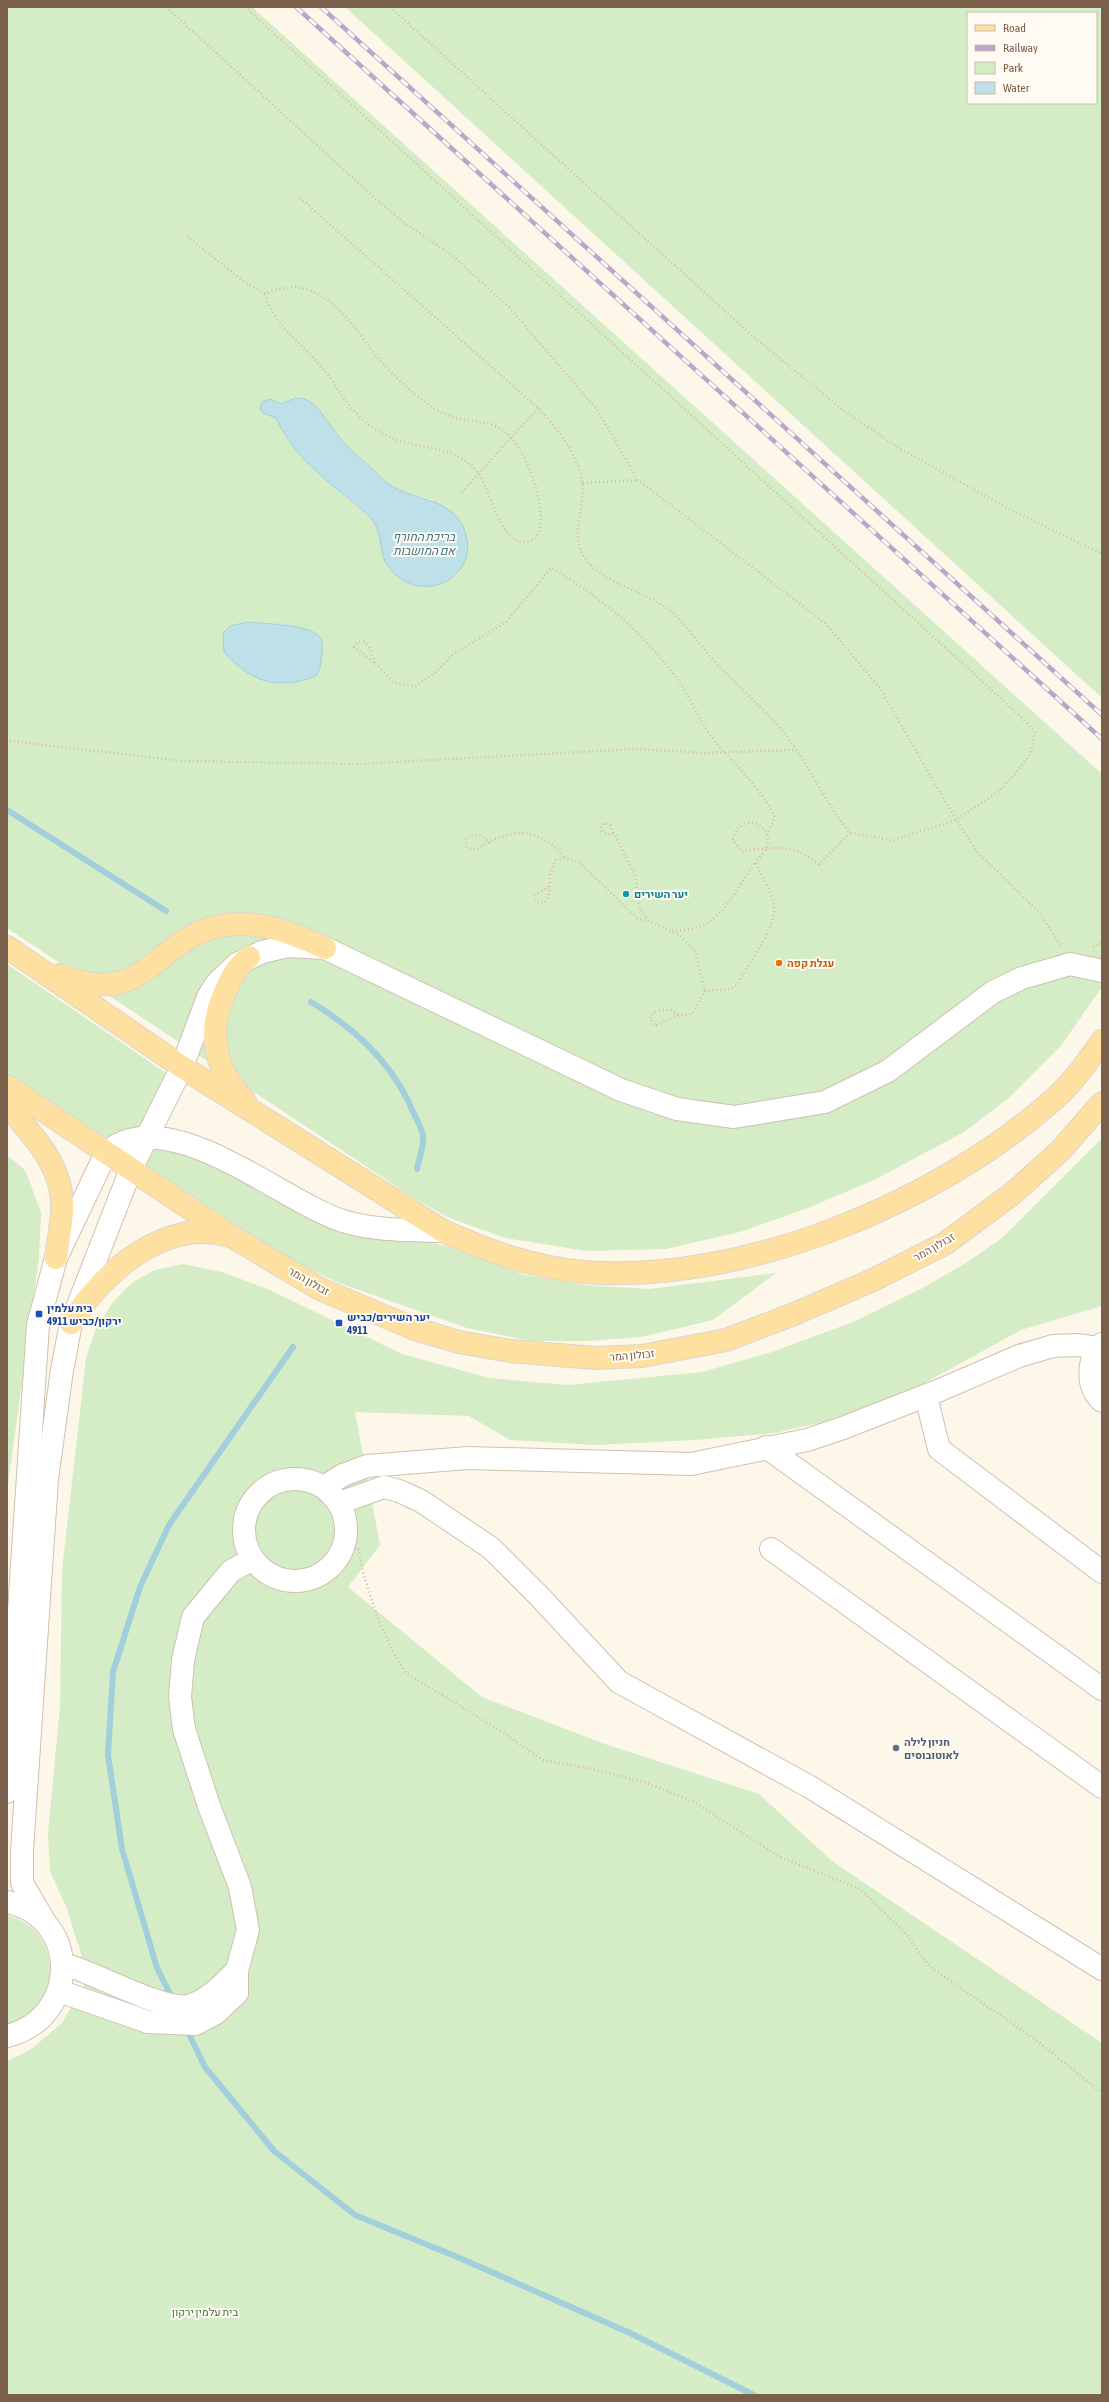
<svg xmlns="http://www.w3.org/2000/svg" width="1109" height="2402" viewBox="0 0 1109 2402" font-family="'Asap Condensed',Heebo,sans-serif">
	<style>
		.green { fill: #d4edc7; fill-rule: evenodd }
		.water { fill: #bde0e9; stroke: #a2cfdb }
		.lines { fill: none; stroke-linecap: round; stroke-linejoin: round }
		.stream { stroke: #a2cfdb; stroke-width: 6 }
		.minor-casing { stroke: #d1c0ae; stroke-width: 24 }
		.major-casing { stroke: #dcd5d0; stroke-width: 24 }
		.path { stroke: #dabba2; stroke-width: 2.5; stroke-dasharray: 1 3; stroke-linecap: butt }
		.minor { stroke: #fff; stroke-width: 22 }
		.major { stroke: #fee0a1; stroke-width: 22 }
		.rail-casing { stroke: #bba6c9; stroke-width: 4.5 }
		.rail { stroke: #fffaf2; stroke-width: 3; stroke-dasharray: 9; stroke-linecap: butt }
		.culture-dot { fill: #0f9aa8; stroke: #fffaf2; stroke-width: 1.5 }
		.food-dot { fill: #e8710a; stroke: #fffaf2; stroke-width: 1.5 }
		.transit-dot { fill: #1a4fb4; stroke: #fffaf2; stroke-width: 1.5 }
		.service-dot { fill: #5c6f8a; stroke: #fffaf2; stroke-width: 1.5 }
		.labels { text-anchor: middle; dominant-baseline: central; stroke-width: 4; stroke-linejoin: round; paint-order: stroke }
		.culture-label { font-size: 11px; font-weight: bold; fill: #0d838f; stroke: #fffaf2; text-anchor: start }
		.food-label { font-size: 11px; font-weight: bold; fill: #c56008; stroke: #fffaf2; text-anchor: start }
		.street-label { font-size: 11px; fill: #7a5f4b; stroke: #fffaf2 }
		.transit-label { font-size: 11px; font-weight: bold; fill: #164399; stroke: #fffaf2; text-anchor: start }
		.service-label { font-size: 11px; font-weight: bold; fill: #4e5e75; stroke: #fffaf2; text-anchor: start }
		.park-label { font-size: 11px; fill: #4d7a40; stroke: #fffaf2 }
		.water-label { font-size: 12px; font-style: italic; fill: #407787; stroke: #fffaf2 }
	</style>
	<rect width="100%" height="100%" fill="#fdf7ea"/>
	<g class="green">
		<path d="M 7,7 L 252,7 L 1102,774 L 1102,987 L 1060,1047 L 1010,1097 L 964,1132 L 876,1179 L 808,1208 L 740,1232 L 666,1249 L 586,1251 L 505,1238 L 447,1217 L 409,1195 L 7,928 ZM 295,398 L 307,399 L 316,408 L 350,450 L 368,464 L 383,482 L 400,491 L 433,500 L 411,585 L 388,568 L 378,528 L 371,518 L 318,474 L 288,441 L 276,418 L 277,402 L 281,404 ZM 248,622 C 272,624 300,623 320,637 L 302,681 L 285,684 L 272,682 Z"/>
		<path d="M 345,7 L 1102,7 L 1102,698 ZM 968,13 L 1096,13 L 1096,103 L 968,103 Z"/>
		<path d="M 7,964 L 166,1073 L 140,1127 L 118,1133 L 104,1143 L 7,1075 Z"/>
		<path d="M 1102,1138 L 1102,1306 L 1021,1330 L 908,1392 L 837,1419 L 775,1433 L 695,1440 L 595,1445 L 510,1440 L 469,1416 L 355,1412 L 380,1545 L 348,1587 L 482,1697 L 605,1744 L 759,1794 L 832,1861 L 1102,2043 L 1102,2395 L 7,2395 L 7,2061 L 30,2050 L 62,2023 L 84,1985 L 81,1954 L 67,1909 L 50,1871 L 48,1834 L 60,1706 L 62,1570 L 86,1358 L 96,1328 L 113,1302 L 133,1282 L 155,1270 L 183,1264 L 222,1272 L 270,1290 L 402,1354 L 489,1378 L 568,1385 L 702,1372 L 772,1352 L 853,1322 L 921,1289 L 969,1261 L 1002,1238 Z"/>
		<path d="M 149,1147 L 168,1149 L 418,1240 L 447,1246 L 525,1275 L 584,1285 L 649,1289 L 776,1273 L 713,1320 L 641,1337 L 587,1341 L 531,1341 L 467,1328 L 339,1283 L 282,1256 L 143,1169 Z"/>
		<path d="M 7,1155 L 25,1170 L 41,1212 L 39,1258 L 7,1492 Z"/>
		<path d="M 7,1915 C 19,1919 30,1924 38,1934 C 63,1966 48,2015 7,2024 Z"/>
	</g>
	<g class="water">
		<path d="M 295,398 C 299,399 304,398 307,400 C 318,405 326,420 333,429 C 343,443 354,453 367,464 C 380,475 382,482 399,490 C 422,500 454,502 464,529 C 482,574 429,603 397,576 C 374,557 387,539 371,518 C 335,485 297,464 276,418 L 263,413 L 260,408 L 262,402 L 270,399 L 281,404 Z"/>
		<path d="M 248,622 C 264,624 310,624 320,637 C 323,642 322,648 322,653 C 321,662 321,668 316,676 C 277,691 251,682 224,652 L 223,633 L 230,626 Z"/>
	</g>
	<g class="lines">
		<g class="stream">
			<path d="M 7,810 L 166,911"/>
			<path d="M 311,1002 C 356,1029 394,1064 414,1114 C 417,1120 422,1129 423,1136 C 424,1147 419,1159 417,1169"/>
			<path d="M 173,2000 L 157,1968 L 122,1849 L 108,1755 L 113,1672 L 140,1587 L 169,1525 L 293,1347"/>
			<path d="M 186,2028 L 205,2067 L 274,2151 L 355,2215 L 462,2259 L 630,2333 L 754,2395"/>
		</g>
		<defs>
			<g id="minor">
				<path d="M 1102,1344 C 1087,1359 1086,1387 1102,1401"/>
				<path d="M 926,1396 L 939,1449 L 1102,1572"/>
				<path d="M 766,1447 L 1102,1689"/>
				<circle cx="295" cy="1530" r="51"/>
				<path d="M 324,1487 L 343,1475 L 367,1466 L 468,1458 L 691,1464 L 807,1440 L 843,1428 L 940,1390 L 1019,1356 L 1053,1346 L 1077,1345 L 1098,1348"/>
				<path d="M 339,1503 L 384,1487 L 399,1491 L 421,1501 L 491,1548 L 539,1596 L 619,1682 L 810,1787 L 1102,1969"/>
				<path d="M 771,1549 L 1102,1787"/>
				<path d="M 7,1792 L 38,1325 L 56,1258 L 106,1153 C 167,1099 282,1202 343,1221 C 375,1231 410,1230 443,1231"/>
				<path d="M 7,1902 C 81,1917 80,2018 7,2036"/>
				<path d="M 46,1924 L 22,1883 L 22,1851 L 47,1479 L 62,1370 L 71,1323 L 131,1169 L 182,1067 L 208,997 L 216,984 L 237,964 L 262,952 L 288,946 L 325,948 L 621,1090 L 677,1109 L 734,1117 L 825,1102 L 888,1071 L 993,992 L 1022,978 L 1070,964 L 1102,971"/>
				<path d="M 63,1964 C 92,1971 162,2011 188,2006 C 208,2001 223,1984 237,1970"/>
				<path d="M 59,1991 L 148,2022 L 195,2024 L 216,2013 L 237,1993 L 237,1970 L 248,1930 L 240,1887 L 209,1806 L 184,1729 L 180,1697 L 183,1660 L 193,1617 L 231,1571 L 253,1559"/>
			</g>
			<g id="major">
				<path d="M 7,947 L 182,1067 L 443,1231 C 488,1251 534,1268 584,1272 C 742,1284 935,1204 1052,1101 C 1072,1084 1087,1062 1102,1041"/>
				<path d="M 60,975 C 146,1010 154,939 219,926 C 257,919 291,932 325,948"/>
				<path d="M 7,1086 L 231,1236 L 320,1289 L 415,1329 L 459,1342 L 510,1351 L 595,1358 L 642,1356 L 726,1340 L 794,1314 L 873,1280 L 946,1243 L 1012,1194 L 1060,1151 L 1102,1103"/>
				<path d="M 245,1101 C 214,1070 207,1031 225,992 C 230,979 238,966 249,957"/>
				<path d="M 7,1105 C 34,1137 65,1167 62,1212 C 61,1227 58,1243 56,1258"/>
				<path d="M 71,1323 C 101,1273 164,1219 226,1235"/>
			</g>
		</defs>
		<use href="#minor" class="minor-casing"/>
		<use href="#major" class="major-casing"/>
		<g class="path">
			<path d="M 166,7 L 376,199 L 407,225 L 453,256 L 509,307 L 598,411 L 638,480 L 825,623 L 880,688 L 956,820 L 978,853 L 1039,912 L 1060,945"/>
			<path d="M 245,7 L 1021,717 L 1035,732 L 1031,753 L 1016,773 L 999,791 L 956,820 L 890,841 L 877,837 L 850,833 C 825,802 810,767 787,737 C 767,711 741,689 718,665 C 703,650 692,632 677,617 C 652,590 605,588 584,557 C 569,534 586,507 582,483 C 579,455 557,428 538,408 L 299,197"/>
			<path d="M 390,7 L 749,333 L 844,411 L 901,449 L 1009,509 L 1102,554"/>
			<path d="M 187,236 L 243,281 L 265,294"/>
			<path d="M 295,287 C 336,291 356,333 380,360 C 393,375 407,388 422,400 C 431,407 442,413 453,417 C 475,424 491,418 510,436 C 526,452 554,520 534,539 C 530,543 522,543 516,540 C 494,528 491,482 471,465 C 445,444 413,449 387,436 C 377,431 367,424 359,416 C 345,403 336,385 324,370 C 305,346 273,325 265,294 L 273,290 Z"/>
			<path d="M 583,483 L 638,480"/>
			<path d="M 462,492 L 538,408"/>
			<path d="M 375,663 L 369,647 L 364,642 L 358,642 L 354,647 L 375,663 L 394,683 L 416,686 L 436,672 L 452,655 L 506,622 L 551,568 C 600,596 642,632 676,677 C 690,697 699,720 714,740 C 734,766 762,787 775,818 L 767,834"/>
			<path d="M 10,741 L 183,761 L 358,764 L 635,749 L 707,753 L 795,750"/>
			<path d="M 613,833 L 608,835 L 602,831 L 601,826 L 605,823 L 610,825 L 635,875 L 640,909 L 649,921 L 679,935 L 695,951 L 705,991"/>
			<path d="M 490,843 L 482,836 L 471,835 L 465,840 L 467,847 L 473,850 C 482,847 489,841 498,838 C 526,827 547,836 564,858"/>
			<path d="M 549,887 L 536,894 L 535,898 L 537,902 L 544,903 L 549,896 L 550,875 L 556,860 L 564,858 L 579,862 L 637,918 L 648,921"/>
			<path d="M 672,931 C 725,930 728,897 756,862"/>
			<path d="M 1093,947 L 1102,943"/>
			<path d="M 678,1015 L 672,1010 L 661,1010 L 653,1013 L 650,1019 L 655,1026 L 678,1015 L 692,1014 L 705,991 L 731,989 L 737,985 C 747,965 778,925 774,905 C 771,889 761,877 756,862 C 760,857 765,852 767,846 C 771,834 761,821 748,823 C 745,823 740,827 737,829 L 733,839 L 741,851 C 756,850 776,846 791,849 C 800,851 811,859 819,864 L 850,833"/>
			<path d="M 343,1549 L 358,1548 L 364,1576 L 377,1616 L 393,1652 L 406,1673 L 499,1730 L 543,1760 L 593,1769 L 647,1783 L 694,1802 L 780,1857 L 860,1889 L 907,1935 L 929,1966 L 1036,2040 L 1102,2093"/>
		</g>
		<use href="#minor" class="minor"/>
		<use href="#major" class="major"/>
		<defs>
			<g id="rail">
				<path d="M 296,7 L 1102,739"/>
				<path d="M 321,7 L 1102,715"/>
			</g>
		</defs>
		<use href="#rail" class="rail-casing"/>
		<use href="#rail" class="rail"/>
	</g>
	<circle class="culture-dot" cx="626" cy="894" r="4"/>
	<circle class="food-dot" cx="779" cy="963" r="4"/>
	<g class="transit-dot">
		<rect x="35" y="1310" width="8" height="8" rx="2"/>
		<rect x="335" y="1319" width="8" height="8" rx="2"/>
	</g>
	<circle class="service-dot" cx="896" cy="1748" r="4"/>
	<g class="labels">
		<g class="culture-label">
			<text x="634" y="894">יער השירים</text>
		</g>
		<g class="food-label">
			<text x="787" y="963">עגלת קפה</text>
		</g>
		<g class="street-label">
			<text transform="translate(934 1247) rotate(-30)">זבולון המר</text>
			<text transform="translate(309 1281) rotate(30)">זבולון המר</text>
			<text transform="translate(632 1355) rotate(-5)">זבולון המר</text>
		</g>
		<g class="transit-label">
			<text x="47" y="1308">בית עלמין<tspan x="47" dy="13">ירקון/כביש 4911</tspan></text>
			<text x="347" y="1317">יער השירים/כביש<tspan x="347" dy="13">4911</tspan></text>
		</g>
		<g class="service-label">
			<text x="904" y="1742">חניון לילה<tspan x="904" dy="13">לאוטובוסים</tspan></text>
		</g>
		<g class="park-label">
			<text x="205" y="2312">בית עלמין ירקון</text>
		</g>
		<g class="water-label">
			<text x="424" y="537">בריכת החורף<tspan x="424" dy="14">אם המושבות</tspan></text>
		</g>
	</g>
	<rect width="1109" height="2402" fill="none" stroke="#7a5f4b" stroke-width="16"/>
	<rect x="967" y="12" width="130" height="92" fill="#fffaf2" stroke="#cabcaf"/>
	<rect x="975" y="25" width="20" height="6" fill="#fee0a1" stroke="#cabcaf"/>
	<text x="1003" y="32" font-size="12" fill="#7a5f4b">Road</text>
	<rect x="975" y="45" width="20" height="6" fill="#bba6c9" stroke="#cabcaf"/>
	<text x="1003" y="52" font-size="12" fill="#7a5f4b">Railway</text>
	<rect x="975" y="62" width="20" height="12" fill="#d4edc7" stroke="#cabcaf"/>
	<text x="1003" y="72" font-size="12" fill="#7a5f4b">Park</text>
	<rect x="975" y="82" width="20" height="12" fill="#bde0e9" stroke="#cabcaf"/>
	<text x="1003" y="92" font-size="12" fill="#7a5f4b">Water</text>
</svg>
